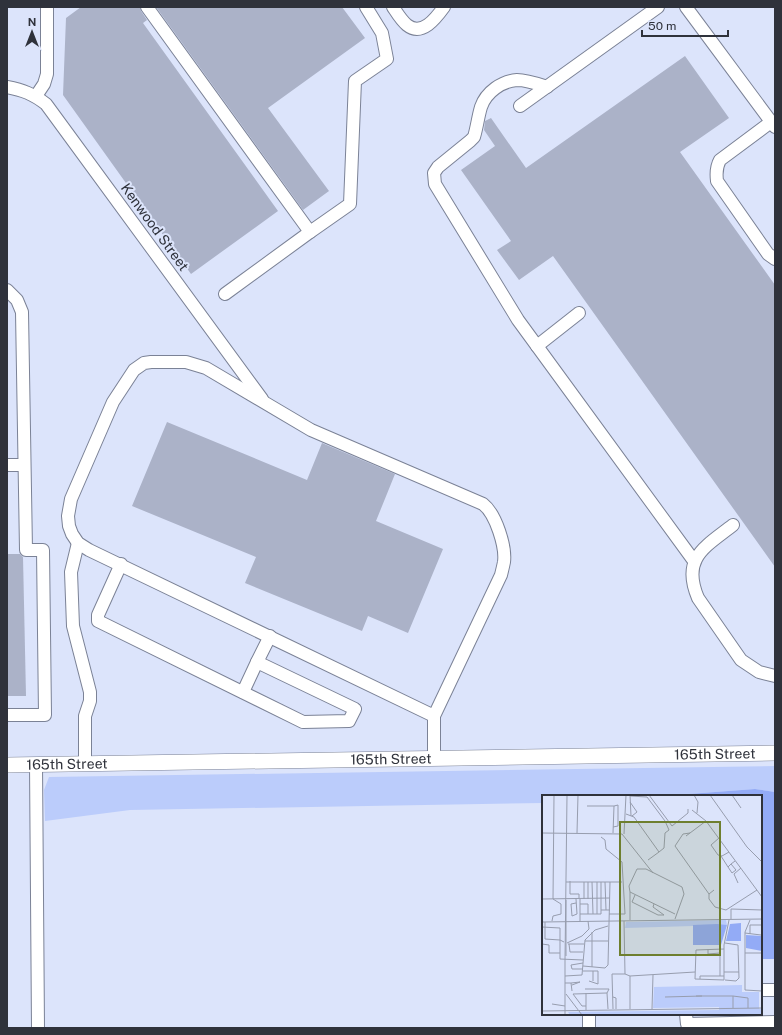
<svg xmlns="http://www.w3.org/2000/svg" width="782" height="1035" viewBox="0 0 782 1035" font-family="'Public Sans',sans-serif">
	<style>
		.green { fill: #bbccfb }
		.forest { fill: #93abf6 }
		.building { fill: #abb2c8 }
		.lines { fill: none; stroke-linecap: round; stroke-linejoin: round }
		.minor-casing { stroke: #7b8296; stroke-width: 14 }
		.major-casing { stroke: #7b8296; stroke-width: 16 }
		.minor { stroke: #fff; stroke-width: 12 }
		.major { stroke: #fff; stroke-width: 15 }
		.labels { text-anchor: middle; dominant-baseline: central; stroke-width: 4; stroke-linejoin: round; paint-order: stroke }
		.street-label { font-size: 14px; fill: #2f323b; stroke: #dce4fb }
		.inset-road { fill: none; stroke: #979dae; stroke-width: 1 }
		.view { fill: #6e7f2e; fill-opacity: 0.15; stroke: #6e7f2e; stroke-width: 2 }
		.inset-edge { fill: none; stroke: #2f323b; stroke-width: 2 }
	</style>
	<rect width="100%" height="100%" fill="#dce4fb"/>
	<path class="green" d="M 775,766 L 775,792 L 755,789 L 662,796 L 543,796 L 543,803 L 130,810 L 45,821 L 44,790 L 49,777 Z"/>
	<path class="forest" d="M 755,789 L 775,792 L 775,959 L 761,959 L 761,796 L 662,796 Z"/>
	<g class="building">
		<path d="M 81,7 L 140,7 L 141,11 L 147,20 L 143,23 L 278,211 L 191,274 L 63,95 L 66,18 Z"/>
		<path d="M 156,7 L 342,7 L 365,38 L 268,108 L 329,191 L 303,210 Z"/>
		<path d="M 685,56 L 729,118 L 680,152 L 775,285 L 775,567 L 553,256 L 519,280 L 497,250 L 511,241 L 461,170 L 495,146 L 484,130 L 485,121 L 491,118 L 526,168 Z"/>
		<path d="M 167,422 L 307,480 L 322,443 L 395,474 L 376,521 L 443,549 L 408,633 L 368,616 L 362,631 L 245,583 L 256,557 L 132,506 Z"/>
		<path d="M 7,554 L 20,554 L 23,557 L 26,696 L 7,696 Z"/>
	</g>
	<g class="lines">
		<defs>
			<g id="minor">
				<path d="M 147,7 L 310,232 L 350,204 L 355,81 L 387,59 L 382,33 L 366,7"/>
				<path d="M 393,7 C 397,13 401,20 407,25 C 422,37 436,18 444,7"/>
				<path d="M 686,7 L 775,127"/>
				<path d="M 7,87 C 23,90 33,94 46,104 L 262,399"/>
				<path d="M 547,87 C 538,84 527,80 517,80 C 502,81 486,92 481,107 C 478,117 477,127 474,137 L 470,141 L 438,167 L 434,173 L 435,184 L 518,320 L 694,561"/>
				<path d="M 36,96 L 44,84 L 47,74 L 47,7"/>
				<path d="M 520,106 L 658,7"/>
				<path d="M 771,122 L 720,160 C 716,167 716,173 717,181 L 768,254 L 775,259"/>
				<path d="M 7,290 L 17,300 L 22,312 L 26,550 L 43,550 L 45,715 L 7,715"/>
				<path d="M 225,294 L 310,232"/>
				<path d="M 537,346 L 579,313"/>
				<path d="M 7,465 L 24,465"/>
				<path d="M 733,525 C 705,547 681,558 698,598 L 741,660 L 759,672 L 775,676"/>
				<path d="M 78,543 L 71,572 L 73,626 L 90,692 L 90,701 L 85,716 L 85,763"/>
				<path d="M 121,564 L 98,615 L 98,621 L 303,722 L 349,721 L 355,709 L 257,662 L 270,636"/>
				<path d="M 243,692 L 257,662"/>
				<path d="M 434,716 L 89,550 L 78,543 L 72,534 L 69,526 L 68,516 L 71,499 L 113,402 L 134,370 L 144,363 L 151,362 L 186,362 L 206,368 L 311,430 L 483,504 C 496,514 506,547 504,562 C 503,567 502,571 501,575 L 434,716 L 434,758"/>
				<path d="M 36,764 L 38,1028"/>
				<path d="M 761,990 L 775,990"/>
				<path d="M 686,1014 L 687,1024 L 775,1022"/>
				<path d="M 589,1028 L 589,1014"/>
			</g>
			<g id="major">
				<path id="s1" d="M 7,765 L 775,753"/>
			</g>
		</defs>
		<use href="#minor" class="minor-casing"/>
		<use href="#major" class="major-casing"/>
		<use href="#minor" class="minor"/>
		<use href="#major" class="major"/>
	</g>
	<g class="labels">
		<g class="street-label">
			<text transform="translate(155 227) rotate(54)">Kenwood Street</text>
			<text stroke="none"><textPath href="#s1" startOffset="708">165th Street</textPath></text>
			<text stroke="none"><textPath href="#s1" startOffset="384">165th Street</textPath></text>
			<text stroke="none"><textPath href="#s1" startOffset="60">165th Street</textPath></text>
		</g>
	</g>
	<g transform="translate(542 795)">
		<rect width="220" height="220" fill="#dce4fb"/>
		<path d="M 184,125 L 185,130 L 83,133 L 84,127 ZM 200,190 L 200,197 L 217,197 L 217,214 L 220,214 L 220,220 L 28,220 L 26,217 L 177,215 L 177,212 L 111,213 L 112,192 Z" fill="#bbccfb"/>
		<path d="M 199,128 L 199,146 L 184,146 L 188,129 ZM 175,129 L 185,130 L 179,150 L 151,150 L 151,130 ZM 204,140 L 220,141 L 220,156 L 204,153 Z" fill="#93abf6"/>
		<path class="inset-road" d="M 88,0 L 89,21M 107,0 L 130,31 L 146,18 L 146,14M 152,0 L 156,7 L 155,18M 168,0 L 205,52 L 220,67M 190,0 L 199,13M 88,7 L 95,17 L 90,21M 45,11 L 72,11 L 71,38M 150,15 L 164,26 L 220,102M 84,19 L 92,22 L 117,57 L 122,53 L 123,38 L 127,35 L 123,26 L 105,2 L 88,1M 71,32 L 76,31 L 76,10 L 72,11M 0,38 L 80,39 L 111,78M 35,38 L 36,0M 148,38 L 141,39 L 133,51 L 167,99M 82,39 L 84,0M 144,41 L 164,26M 59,42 L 63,45 L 64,54 L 80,67 L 83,119 L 67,119M 177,43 L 169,50 L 176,60 L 180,61 L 187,57M 179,61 L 186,72M 106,65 L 117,57M 189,69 L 194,75 L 190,78 L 186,72 L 189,69 L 193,66M 28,86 L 28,99 L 37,99 L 37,103M 24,87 L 80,87M 42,87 L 42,104M 46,87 L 46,104M 50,87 L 51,119M 55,87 L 55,119M 59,87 L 59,115M 63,87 L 64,115M 196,88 L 192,79 L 199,73M 172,95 L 167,99 L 167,104 L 173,112 L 184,115 L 215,95M 88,97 L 88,125M 93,100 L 90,107 L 116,120 L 122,120 L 111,112 L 112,109M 0,104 L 68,103M 11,104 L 12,0M 38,104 L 38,126M 24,105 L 24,161M 34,108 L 29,109 L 30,121 L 35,119 L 34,104M 38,109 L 46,109 L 46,119M 38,119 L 59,119 L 59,115 L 68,115M 133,119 L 88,97 L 87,91 L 95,74 L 104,74 L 140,92 L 142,99 L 133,124M 189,124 L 189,114 L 220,115M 208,125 L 203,137 L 203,195 L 220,196M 10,126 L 11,121 L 19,119 L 19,109 L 11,104M 82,126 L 83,179M 0,127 L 220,124M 3,127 L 3,144 L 18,145 L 22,147M 0,132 L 18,133 L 18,164 L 41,165M 203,138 L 219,140M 208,139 L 208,130 L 220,130 L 220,140M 43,146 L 50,146 L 50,137M 25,148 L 40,141 L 47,134 L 46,126M 183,148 L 196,150 L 197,183 L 194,186 L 183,185M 0,149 L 7,150 L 7,158 L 18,158M 26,149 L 42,149M 27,149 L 28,157 L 41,157M 166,154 L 166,159 L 178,158M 178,154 L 178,181M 182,154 L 154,155 L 153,184 L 182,185 L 182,150 L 187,125M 203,158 L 220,158M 23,165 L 25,0M 41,168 L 29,170 L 30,174 L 41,174M 41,171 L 63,173 L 66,170 L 68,87M 50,172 L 50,146 L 66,146M 41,176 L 51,176 L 51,186M 182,177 L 197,177M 23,181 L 40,180 L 43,145 L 53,135 L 66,131M 88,181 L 153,177M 158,184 L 158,181 L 182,181M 47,186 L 56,189 L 56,176 L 51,176M 23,188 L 29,188 L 30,196M 29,188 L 38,187 L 30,190M 43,194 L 67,194 L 65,198M 44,198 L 44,211M 24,199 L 40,220M 154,201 L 191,201 L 191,213M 191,201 L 206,203 L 206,213M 71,202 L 74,203 L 74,214M 123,202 L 160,201M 10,209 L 23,211M 71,214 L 70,179 L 83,179 L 88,181 L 88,214M 110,214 L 111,180M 44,215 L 44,211 L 40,211 L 31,199 L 65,198 L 66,214M 0,216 L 220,213M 23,220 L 23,165"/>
		<path class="view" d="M 78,27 L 178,27 L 178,160 L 78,160 Z"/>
		<rect width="220" height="220" class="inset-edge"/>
	</g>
	<rect width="782" height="1035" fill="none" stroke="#2f323b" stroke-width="16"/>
	<g transform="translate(32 32)" stroke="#dce4fb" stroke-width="3" paint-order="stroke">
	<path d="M0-3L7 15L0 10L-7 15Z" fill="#2f323b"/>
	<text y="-6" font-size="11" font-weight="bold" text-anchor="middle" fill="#2f323b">N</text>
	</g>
	<path d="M642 30v6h86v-6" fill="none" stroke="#2f323b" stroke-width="2"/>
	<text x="648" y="30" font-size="12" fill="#2f323b" stroke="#dce4fb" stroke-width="3" paint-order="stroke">50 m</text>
</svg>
